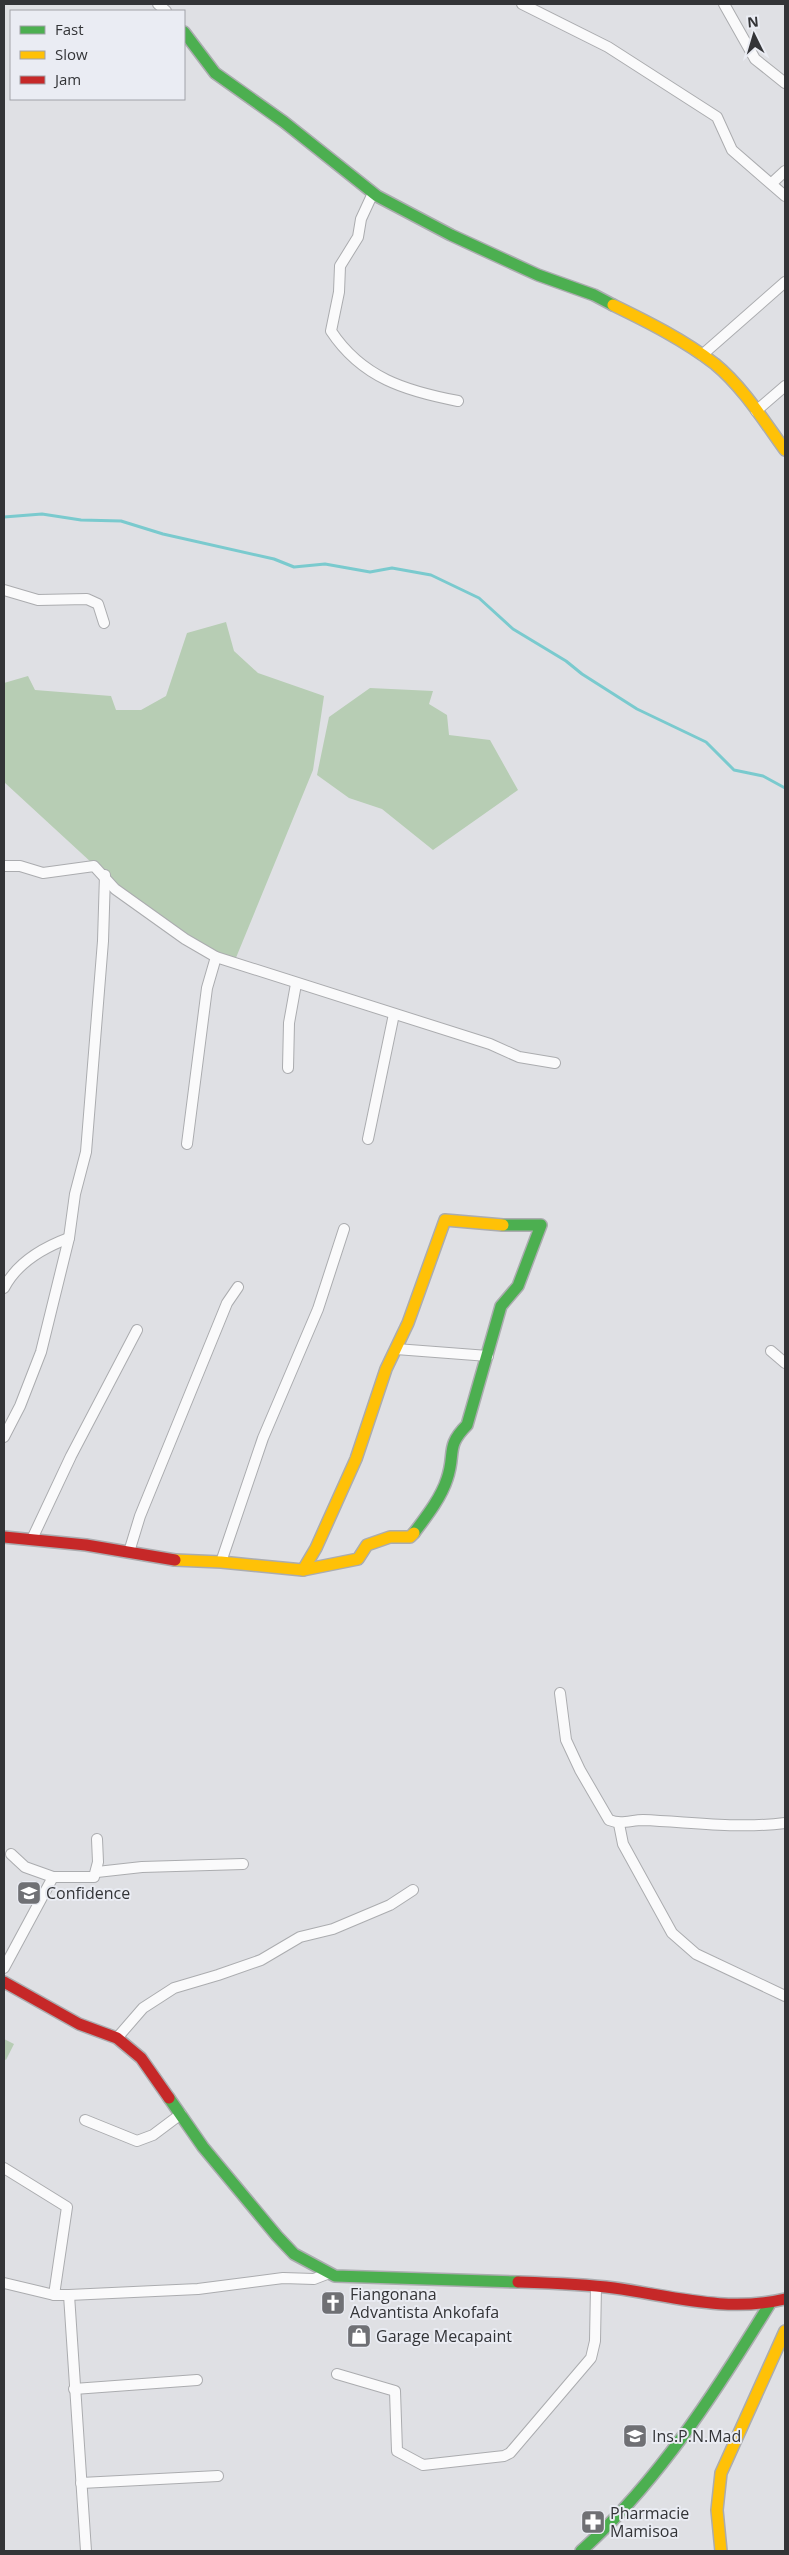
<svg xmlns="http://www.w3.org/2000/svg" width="789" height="2555" viewBox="0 0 789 2555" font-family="'Open Sans',sans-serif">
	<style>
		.green { fill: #b7cdb4 }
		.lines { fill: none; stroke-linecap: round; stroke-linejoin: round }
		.stream { stroke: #7acace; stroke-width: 3 }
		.street-casing { stroke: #abacaf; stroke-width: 12 }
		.fast-casing { stroke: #abacaf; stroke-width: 14 }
		.slow-casing { stroke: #abacaf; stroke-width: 14 }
		.jam-casing { stroke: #abacaf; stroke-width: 14 }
		.street { stroke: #fafafb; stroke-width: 10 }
		.fast { stroke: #4caf50; stroke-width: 11 }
		.slow { stroke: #ffc107; stroke-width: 11 }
		.jam { stroke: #c62828; stroke-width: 11 }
		.labels { text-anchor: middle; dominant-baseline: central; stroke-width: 4; stroke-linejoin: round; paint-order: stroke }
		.poi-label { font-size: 16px; fill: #333437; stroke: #eaecf3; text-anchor: start }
	</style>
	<rect width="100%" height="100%" fill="#dfe0e4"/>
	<g class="green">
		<path d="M 226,622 L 234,651 L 258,673 L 324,696 L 313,770 L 233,965 L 115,889 L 105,875 L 4,782 L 4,683 L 28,676 L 35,690 L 111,696 L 116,710 L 141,710 L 166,696 L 187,633 Z"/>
		<path d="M 370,688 L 433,691 L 429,704 L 447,715 L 449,735 L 490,740 L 518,790 L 433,850 L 382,809 L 349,798 L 317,775 L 329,717 Z"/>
		<path d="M 4,2039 L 14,2044 L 6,2060 L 4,2059 Z"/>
	</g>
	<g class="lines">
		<path class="stream" d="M 4,517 L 42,514 L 81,520 L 121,521 L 163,534 L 274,559 L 294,567 L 325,564 L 370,572 L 392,568 L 431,575 L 479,598 L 513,629 L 566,661 L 582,674 L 637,709 L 706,742 L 734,770 L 763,776 L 785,788"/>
		<defs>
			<g id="street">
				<path d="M 158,4 L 166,11"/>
				<path d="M 522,4 L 608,47 L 717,117 L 732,150 L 785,196"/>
				<path d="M 724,4 L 755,59 L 785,83"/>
				<path d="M 772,183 L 785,171"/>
				<path d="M 373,193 L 361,219 L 358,237 L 340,266 L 339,292 L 331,331 C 362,378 406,391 458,401"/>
				<path d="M 702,355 L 785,282"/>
				<path d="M 756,411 L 785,386"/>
				<path d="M 4,590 L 38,600 L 87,599 L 98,604 L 104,623"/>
				<path d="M 4,866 L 20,866 L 43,873 L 94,866 L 115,889 L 185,939 L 216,957 L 490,1044 L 519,1057 L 555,1063"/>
				<path d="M 288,1068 L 289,1023 L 296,984"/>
				<path d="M 368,1139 L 394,1014"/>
				<path d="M 187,1144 L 207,988 L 216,957"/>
				<path d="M 4,1288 C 17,1263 42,1248 69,1238"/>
				<path d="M 396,1349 L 488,1356"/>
				<path d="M 771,1351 L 785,1363"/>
				<path d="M 4,1437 L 20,1406 L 41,1352 L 69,1238 L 75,1194 L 86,1152 L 103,941 L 105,875"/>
				<path d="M 32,1539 L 71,1456 L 137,1330"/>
				<path d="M 129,1552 L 140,1516 L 227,1303 L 238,1287"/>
				<path d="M 221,1562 L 263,1438 L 318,1309 L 344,1229"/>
				<path d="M 560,1693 L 566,1740 L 580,1770 L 609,1820 C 622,1825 631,1820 643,1820 C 691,1822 738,1829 785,1823"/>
				<path d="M 619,1824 L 623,1844 L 672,1933 L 696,1954 L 785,1996"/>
				<path d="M 11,1854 L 25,1867 L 53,1877"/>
				<path d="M 97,1872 L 142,1867 L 243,1864"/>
				<path d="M 4,1968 L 53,1877 L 94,1877 L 98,1862 L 97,1839"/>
				<path d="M 117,2038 L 143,2008 L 174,1988 L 218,1975 L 261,1960 L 300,1937 L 333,1929 L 390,1905 L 413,1890"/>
				<path d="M 85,2120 L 137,2141 L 153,2135 L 181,2114"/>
				<path d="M 4,2168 L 67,2207 L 54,2295"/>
				<path d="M 4,2283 L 54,2295 L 69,2295 L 198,2289 L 283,2278 L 314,2279 L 327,2274"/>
				<path d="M 69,2295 L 86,2551"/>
				<path d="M 337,2374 L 395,2391 L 397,2451 L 423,2465 L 504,2456 L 510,2453 L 591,2358 L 595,2341 L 596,2286"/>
				<path d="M 74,2389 L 197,2380"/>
				<path d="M 81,2483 L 218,2476"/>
			</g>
			<g id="fast">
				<path d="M 184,32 L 215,73 L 284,122 L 377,196 L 451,235 L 538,275 L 594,295 L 613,305"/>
				<path d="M 414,1533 C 426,1517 441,1498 447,1479 C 456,1453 445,1447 467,1425 L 501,1306 L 518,1286 L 541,1225 L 503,1225"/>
				<path d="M 169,2098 L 203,2147 L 277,2236 L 294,2254 L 335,2276 L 518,2282"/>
				<path d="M 581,2551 C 658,2482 715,2393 769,2305"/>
			</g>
			<g id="slow">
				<path d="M 613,305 C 648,322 684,340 715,364 C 743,387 764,421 785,450"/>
				<path d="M 175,1560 L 221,1562 L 303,1570 L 358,1559 L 367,1545 L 390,1537 L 410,1537 L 414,1533"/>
				<path d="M 303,1570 L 316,1548 L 356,1459 L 386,1369 L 408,1323 L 445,1220 L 503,1225"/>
				<path d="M 721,2551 L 717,2510 L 721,2473 L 785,2331"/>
			</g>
			<g id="jam">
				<path d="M 4,1537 L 86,1545 L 175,1560"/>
				<path d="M 4,1982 L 79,2024 L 117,2038 L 141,2058 L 169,2098"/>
				<path d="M 518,2282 C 550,2283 583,2284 614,2288 C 672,2296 727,2313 785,2299"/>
			</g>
		</defs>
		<use href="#street" class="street-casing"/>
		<use href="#fast" class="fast-casing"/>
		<use href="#slow" class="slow-casing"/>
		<use href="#jam" class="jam-casing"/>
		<use href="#street" class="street"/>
		<use href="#fast" class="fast"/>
		<use href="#slow" class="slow"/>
		<use href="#jam" class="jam"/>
	</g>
	<defs>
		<symbol id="school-square" viewBox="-11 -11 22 22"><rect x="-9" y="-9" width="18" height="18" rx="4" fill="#6f7074" stroke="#eaecf3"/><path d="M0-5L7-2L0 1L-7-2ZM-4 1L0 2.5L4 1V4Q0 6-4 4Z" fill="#fff"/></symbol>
		<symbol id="church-square" viewBox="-11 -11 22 22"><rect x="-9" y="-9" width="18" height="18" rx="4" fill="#6f7074" stroke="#eaecf3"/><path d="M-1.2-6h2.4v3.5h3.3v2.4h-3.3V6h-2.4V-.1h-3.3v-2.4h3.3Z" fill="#fff"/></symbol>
		<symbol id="shop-square" viewBox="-11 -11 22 22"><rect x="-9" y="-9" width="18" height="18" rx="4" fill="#6f7074" stroke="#eaecf3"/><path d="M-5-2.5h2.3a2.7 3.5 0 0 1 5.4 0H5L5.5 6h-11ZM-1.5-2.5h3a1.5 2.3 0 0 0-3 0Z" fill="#fff"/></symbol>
		<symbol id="university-square" viewBox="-11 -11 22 22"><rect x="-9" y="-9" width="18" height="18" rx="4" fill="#6f7074" stroke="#eaecf3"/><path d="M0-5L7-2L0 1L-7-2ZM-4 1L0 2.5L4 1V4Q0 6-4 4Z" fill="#fff"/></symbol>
		<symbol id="pharmacy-square" viewBox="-11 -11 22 22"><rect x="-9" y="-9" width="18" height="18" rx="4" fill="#6f7074" stroke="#eaecf3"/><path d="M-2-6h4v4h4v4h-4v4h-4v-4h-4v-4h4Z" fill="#fff"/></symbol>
	</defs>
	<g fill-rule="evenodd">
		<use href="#school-square" x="15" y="1879" width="28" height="28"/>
		<use href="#church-square" x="319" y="2289" width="28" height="28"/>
		<use href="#shop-square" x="345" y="2322" width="28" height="28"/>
		<use href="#university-square" x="621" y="2422" width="28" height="28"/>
		<use href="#pharmacy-square" x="579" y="2508" width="28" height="28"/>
	</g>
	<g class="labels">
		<g class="poi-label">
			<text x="46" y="1893">Confidence</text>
			<text x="350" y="2294">Fiangonana<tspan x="350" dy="18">Advantista Ankofafa</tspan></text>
			<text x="376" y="2336">Garage Mecapaint</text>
			<text x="652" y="2436">Ins.P.N.Mad</text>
			<text x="610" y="2513">Pharmacie<tspan x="610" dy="18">Mamisoa</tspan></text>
		</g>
	</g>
	<rect width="789" height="2555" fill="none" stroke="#333437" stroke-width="10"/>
	<rect x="10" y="10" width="175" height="90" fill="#eaecf3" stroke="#a1a2a8"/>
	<rect x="20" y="26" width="25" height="8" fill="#4caf50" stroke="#a1a2a8"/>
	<text x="55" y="35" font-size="15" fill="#333437">Fast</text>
	<rect x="20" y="51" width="25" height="8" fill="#ffc107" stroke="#a1a2a8"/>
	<text x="55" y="60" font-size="15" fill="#333437">Slow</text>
	<rect x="20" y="76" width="25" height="8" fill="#c62828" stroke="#a1a2a8"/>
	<text x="55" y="85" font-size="15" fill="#333437">Jam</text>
	<g transform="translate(754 35) rotate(355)" stroke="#eaecf3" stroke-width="4" paint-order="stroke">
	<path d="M0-4L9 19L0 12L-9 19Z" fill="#333437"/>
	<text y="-8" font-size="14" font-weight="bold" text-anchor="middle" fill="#333437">N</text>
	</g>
</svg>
